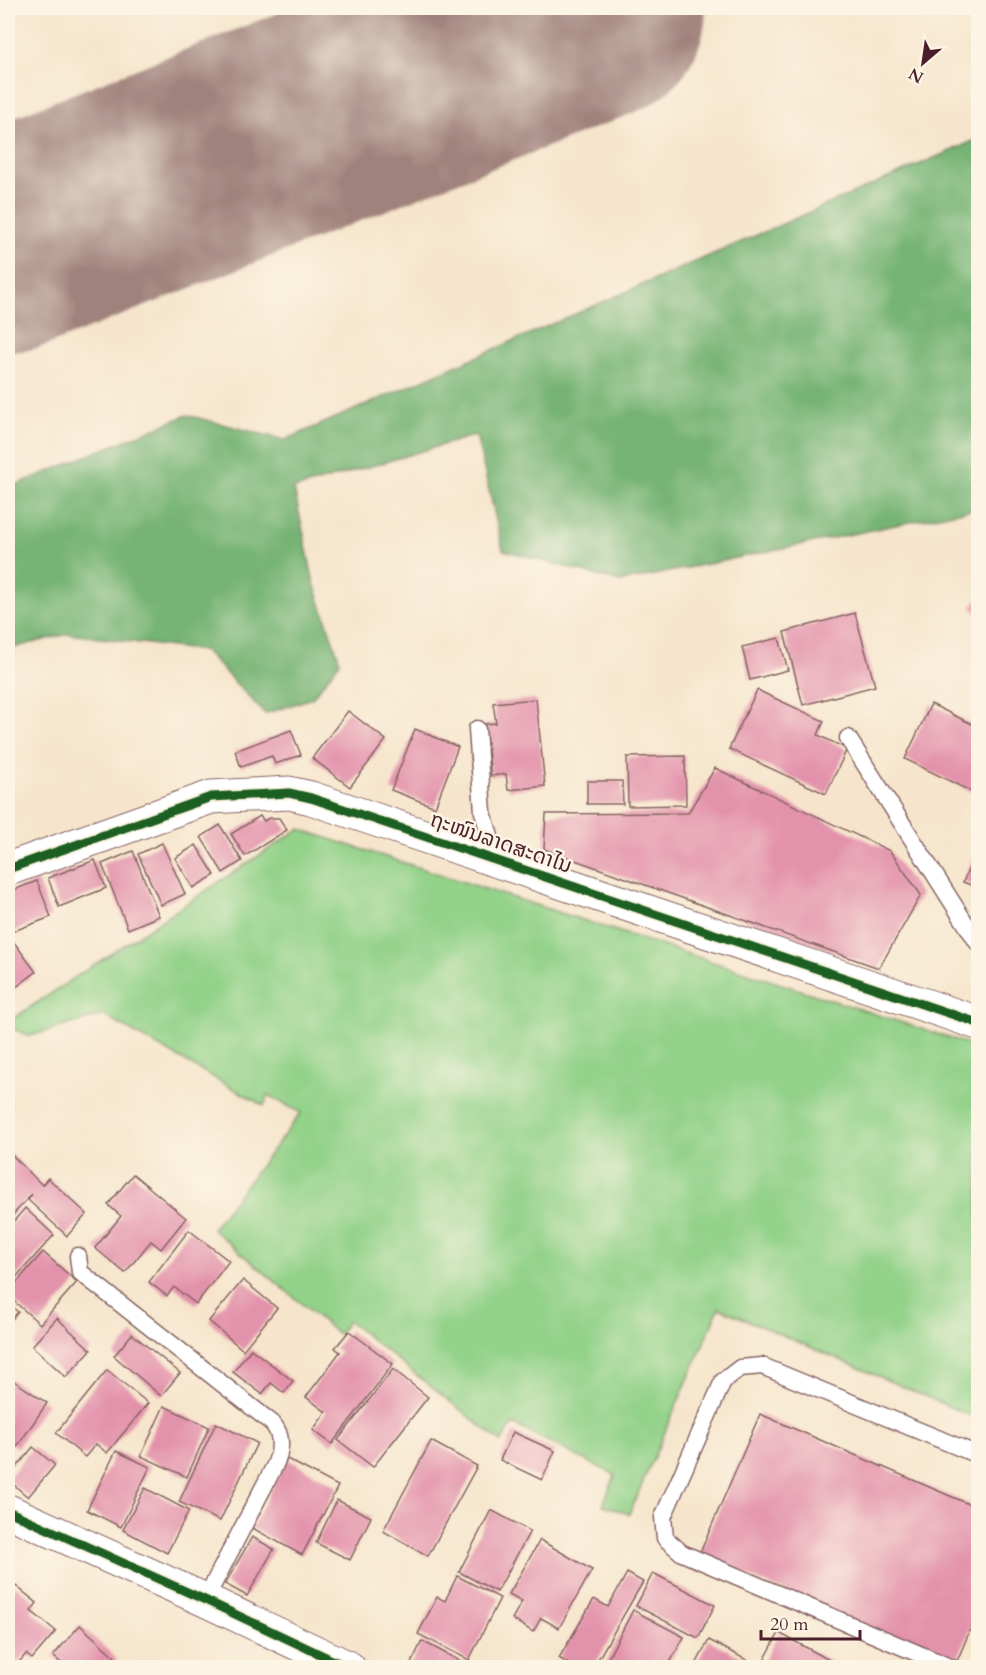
<svg xmlns="http://www.w3.org/2000/svg" width="986" height="1675" viewBox="0 0 986 1675" font-family="Cardo,'Noto Sans Lao',serif">
	<style>
		.green { fill: #93d289; stroke: #6e785a; stroke-width: 1.5 }
		.forest { fill: #76b475; stroke: #606a50; stroke-width: 1.5 }
		.lines { fill: none; stroke-linecap: round; stroke-linejoin: round }
		.runway { stroke: #a0827c; stroke-width: 224 }
		.building { fill: #e392ab }
		.lane-casing { stroke: #866463; stroke-width: 19 }
		.street-casing { stroke: #866463; stroke-width: 35 }
		.lane { stroke: #fff; stroke-width: 16 }
		.street { stroke: #fff; stroke-width: 33 }
		.cycleway-casing { stroke: #fcf5e5; stroke-width: 13 }
		.cycleway { stroke: #1b5e20; stroke-width: 9 }
		.labels { text-anchor: middle; dominant-baseline: central; stroke-width: 5; stroke-linejoin: round; paint-order: stroke }
		.street-label { font-size: 21px; fill: #4a1f2b; stroke: #fcf5e5 }
	</style>
	<rect width="100%" height="100%" fill="#fcf5e5"/>
	<filter id="ink" filterUnits="userSpaceOnUse"><feTurbulence type="fractalNoise" baseFrequency=".0167" numOctaves="2"/><feDisplacementMap in="SourceGraphic" scale="12" xChannelSelector="R" yChannelSelector="G"/><feConvolveMatrix kernelMatrix="1 2 1 2 8 2 1 2 1" color-interpolation-filters="sRGB"/></filter>
	<filter id="wash" filterUnits="userSpaceOnUse"><feTurbulence type="fractalNoise" baseFrequency=".008" numOctaves="4" result="noise"/><feDisplacementMap in="SourceGraphic" scale="24" xChannelSelector="R" yChannelSelector="G"/><feGaussianBlur stdDeviation="1.35" result="paint"/><feColorMatrix in="noise" values="0 0 0 0 0 0 0 0 0 0 0 0 0 0 0 0 0 1.4 0 .05"/><feComposite in="paint" operator="in"/></filter>
	<g filter="url(#wash)">
		<rect width="100%" height="100%" fill="#f6e5cc"/>
		<path class="green" d="M 299,829 L 978,1047 L 978,1419 L 719,1308 L 629,1514 L 603,1505 L 615,1475 L 513,1424 L 501,1442 L 348,1321 L 338,1334 L 212,1229 L 301,1113 L 268,1095 L 264,1106 L 103,1015 L 30,1036 L 8,1027 L 8,1022 Z"/>
		<path class="forest" d="M 978,139 L 978,508 L 620,582 L 503,550 L 476,435 L 294,489 L 314,583 L 340,662 L 312,698 L 265,714 L 205,651 L 68,634 L 8,649 L 8,488 L 187,415 L 285,440 Z"/>
		<g class="lines">
			<path class="runway" d="M 8,240 L 594,8"/>
		</g>
		<g id="blocks">
			<g class="building">
				<path d="M 978,599 L 978,615 L 971,607 Z"/>
				<path d="M 855,613 L 875,686 L 803,705 L 784,632 Z"/>
				<path d="M 779,638 L 788,670 L 750,680 L 742,647 Z"/>
				<path d="M 757,690 L 824,721 L 818,735 L 847,749 L 826,794 L 729,749 Z"/>
				<path d="M 536,699 L 545,786 L 508,790 L 506,774 L 491,776 L 485,724 L 496,723 L 493,703 Z"/>
				<path d="M 931,704 L 978,727 L 978,789 L 976,794 L 905,759 Z"/>
				<path d="M 348,711 L 386,740 L 350,787 L 312,758 Z"/>
				<path d="M 415,729 L 458,747 L 435,807 L 391,790 Z"/>
				<path d="M 291,730 L 301,755 L 275,764 L 272,756 L 241,767 L 235,751 Z"/>
				<path d="M 685,756 L 686,805 L 628,806 L 627,757 Z"/>
				<path d="M 715,768 L 890,851 L 921,895 L 879,968 L 544,849 L 546,814 L 688,813 Z"/>
				<path d="M 587,781 L 622,781 L 623,804 L 587,804 Z"/>
				<path d="M 260,816 L 264,821 L 269,818 L 279,818 L 287,830 L 245,856 L 231,834 Z"/>
				<path d="M 220,825 L 242,861 L 223,873 L 201,837 Z"/>
				<path d="M 162,843 L 185,894 L 161,905 L 138,854 Z"/>
				<path d="M 196,845 L 215,875 L 193,888 L 175,858 Z"/>
				<path d="M 978,846 L 978,888 L 963,882 Z"/>
				<path d="M 133,851 L 159,916 L 128,929 L 102,864 Z"/>
				<path d="M 95,860 L 106,888 L 59,907 L 48,878 Z"/>
				<path d="M 37,881 L 51,917 L 11,932 L 8,922 L 8,892 Z"/>
				<path d="M 8,934 L 36,972 L 15,988 L 8,979 Z"/>
				<path d="M 8,1151 L 42,1185 L 48,1178 L 87,1214 L 67,1236 L 28,1200 L 32,1194 L 8,1220 Z"/>
				<path d="M 133,1174 L 186,1218 L 161,1249 L 151,1241 L 125,1273 L 95,1248 L 121,1216 L 108,1205 Z"/>
				<path d="M 25,1208 L 54,1235 L 8,1286 L 8,1228 Z"/>
				<path d="M 189,1230 L 229,1261 L 196,1304 L 174,1287 L 167,1296 L 149,1282 Z"/>
				<path d="M 43,1252 L 77,1282 L 40,1324 L 8,1296 L 8,1292 Z"/>
				<path d="M 243,1280 L 277,1308 L 243,1350 L 209,1321 Z"/>
				<path d="M 8,1303 L 18,1312 L 8,1324 Z"/>
				<path d="M 57,1318 L 91,1350 L 66,1377 L 32,1346 Z"/>
				<path d="M 349,1331 L 393,1364 L 332,1444 L 313,1430 L 326,1412 L 306,1397 L 340,1352 L 335,1348 Z"/>
				<path d="M 132,1334 L 180,1373 L 161,1396 L 114,1356 Z"/>
				<path d="M 251,1349 L 293,1381 L 284,1393 L 271,1383 L 262,1394 L 233,1372 Z"/>
				<path d="M 393,1369 L 428,1397 L 373,1467 L 338,1440 Z"/>
				<path d="M 107,1370 L 148,1403 L 107,1453 L 96,1444 L 85,1457 L 56,1433 Z"/>
				<path d="M 8,1377 L 47,1403 L 17,1447 L 8,1441 Z"/>
				<path d="M 164,1406 L 209,1427 L 187,1477 L 141,1456 Z"/>
				<path d="M 760,1414 L 978,1508 L 978,1611 L 955,1666 L 699,1555 Z"/>
				<path d="M 216,1423 L 257,1443 L 220,1521 L 179,1502 Z"/>
				<path d="M 513,1432 L 555,1451 L 542,1480 L 500,1460 Z"/>
				<path d="M 431,1441 L 477,1466 L 428,1556 L 383,1531 Z"/>
				<path d="M 33,1447 L 55,1465 L 28,1497 L 8,1480 L 8,1478 Z"/>
				<path d="M 116,1451 L 150,1467 L 121,1527 L 87,1510 Z"/>
				<path d="M 287,1459 L 338,1486 L 302,1555 L 252,1528 Z"/>
				<path d="M 145,1488 L 189,1511 L 167,1553 L 123,1530 Z"/>
				<path d="M 337,1500 L 371,1517 L 350,1560 L 316,1543 Z"/>
				<path d="M 491,1510 L 530,1531 L 497,1592 L 459,1572 Z"/>
				<path d="M 252,1537 L 274,1549 L 247,1596 L 225,1584 Z"/>
				<path d="M 540,1540 L 592,1570 L 559,1628 L 541,1618 L 533,1632 L 512,1619 L 522,1601 L 509,1594 Z"/>
				<path d="M 627,1573 L 643,1582 L 593,1668 L 575,1668 L 559,1658 L 594,1599 L 608,1607 Z"/>
				<path d="M 653,1573 L 715,1605 L 698,1638 L 636,1606 Z"/>
				<path d="M 457,1576 L 500,1598 L 469,1660 L 418,1634 L 437,1597 L 445,1601 Z"/>
				<path d="M 16,1586 L 37,1603 L 31,1611 L 56,1631 L 32,1659 L 26,1654 L 14,1668 L 10,1668 L 8,1665 L 8,1594 L 9,1595 Z"/>
				<path d="M 633,1610 L 684,1637 L 667,1668 L 603,1668 Z"/>
				<path d="M 80,1625 L 117,1659 L 110,1668 L 67,1668 L 53,1656 Z"/>
				<path d="M 779,1633 L 837,1664 L 836,1668 L 760,1668 Z"/>
				<path d="M 709,1640 L 756,1665 L 755,1668 L 694,1668 Z"/>
				<path d="M 422,1641 L 464,1663 L 462,1668 L 409,1668 Z"/>
			</g>
		</g>
	</g>
	<g filter="url(#ink)">
		<use href="#blocks" fill-opacity="0" stroke="#866463" stroke-width="1.5"/>
		<g class="lines">
			<defs>
				<g id="lane">
					<path d="M 477,729 L 483,812 L 497,861"/>
					<path d="M 848,738 L 978,943"/>
					<path d="M 78,1256 L 80,1272 L 272,1423 C 284,1436 281,1452 274,1467 L 205,1600"/>
					<path d="M 952,1668 L 682,1553 L 665,1538 L 663,1517 L 723,1381 L 740,1368 L 762,1366 L 978,1455"/>
				</g>
				<g id="street">
					<path d="M 8,869 L 211,797 L 289,793 L 311,798 L 978,1023"/>
					<path d="M 8,1511 L 205,1600 L 349,1668"/>
				</g>
			</defs>
			<use href="#lane" class="lane-casing"/>
			<use href="#street" class="street-casing"/>
			<use href="#lane" class="lane"/>
			<use href="#street" class="street"/>
			<defs>
				<g id="cycleway">
					<path d="M 8,869 L 211,797 L 289,793 L 311,798 L 978,1023"/>
					<path d="M 8,1511 L 205,1600 L 349,1668"/>
				</g>
			</defs>
			<use href="#cycleway" class="cycleway-casing"/>
			<use href="#cycleway" class="cycleway"/>
		</g>
	</g>
	<g class="labels">
		<g class="street-label">
			<text transform="translate(501 843) rotate(19)">ຖະໜົນລາດສະດາໄນ</text>
		</g>
	</g>
	<rect width="986" height="1675" fill="none" stroke="#fcf5e5" stroke-width="30"/>
	<g transform="translate(923 63) rotate(209)" stroke="#fcf5e5" stroke-width="4.5" paint-order="stroke">
	<path d="M0-4.5L10 22L0 15L-10 22Z" fill="#4a1f2b"/>
	<text y="-9" font-size="16" font-weight="bold" text-anchor="middle" fill="#4a1f2b">N</text>
	</g>
	<path d="M761 1630v9h99v-9" fill="none" stroke="#4a1f2b" stroke-width="3"/>
	<text x="770" y="1630" font-size="18" fill="#4a1f2b" stroke="#fcf5e5" stroke-width="4.5" paint-order="stroke">20 m</text>
</svg>
